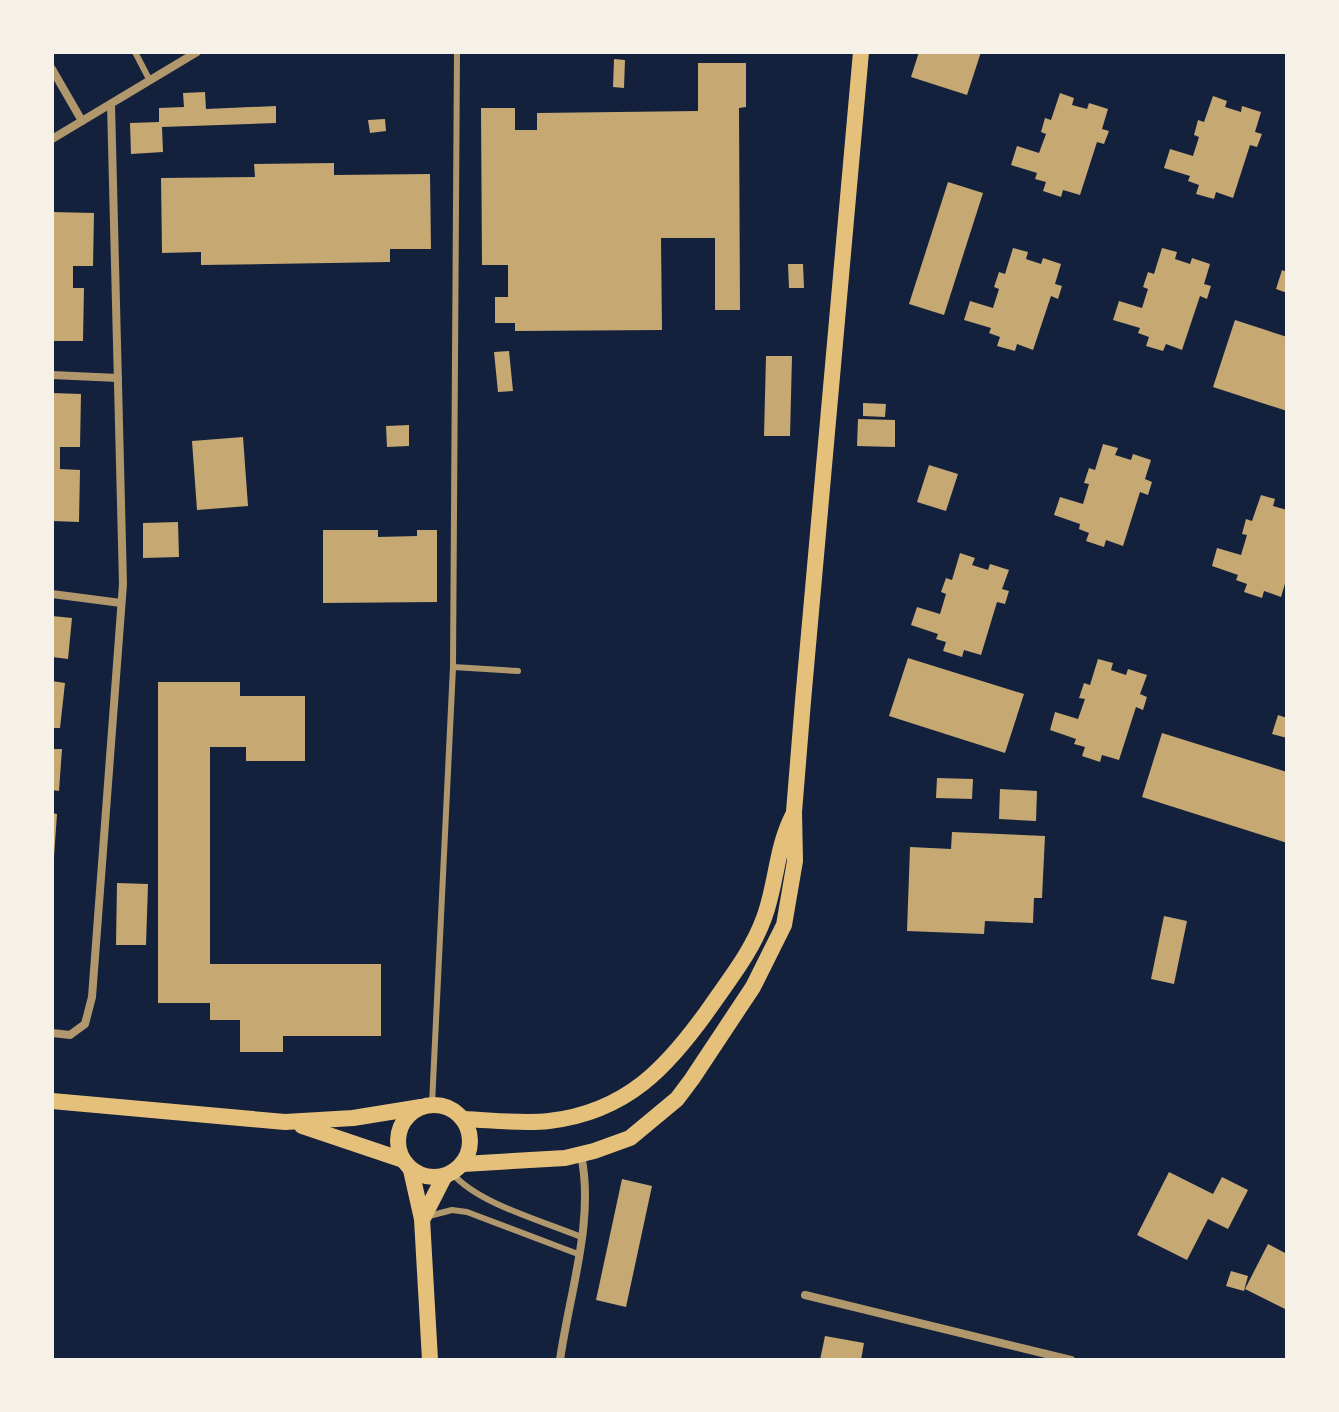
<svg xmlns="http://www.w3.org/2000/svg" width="1339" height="1412" viewBox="0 0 1339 1412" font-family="Karla,sans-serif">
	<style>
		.building { fill: #c6a872 }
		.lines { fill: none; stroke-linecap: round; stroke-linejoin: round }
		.service { stroke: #b1986c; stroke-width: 6 }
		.minor { stroke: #b1986c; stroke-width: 8 }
		.secondary { stroke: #e5c07b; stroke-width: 16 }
	</style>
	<rect width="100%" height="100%" fill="#14213d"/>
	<g class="building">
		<path d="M 919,52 L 981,52 L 967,95 L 911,77 Z"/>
		<path d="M 614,59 L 625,60 L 624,88 L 613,87 Z"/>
		<path d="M 698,63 L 746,63 L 746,107 L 739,108 L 740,310 L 715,310 L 715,238 L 661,238 L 662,330 L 515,331 L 515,323 L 495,323 L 495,297 L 508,297 L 508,265 L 482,265 L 481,108 L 515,108 L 515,130 L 537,130 L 537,113 L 698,111 Z"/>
		<path d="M 205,92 L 206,109 L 276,106 L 276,123 L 162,127 L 163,152 L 131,154 L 130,123 L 159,122 L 159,108 L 184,107 L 183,93 Z"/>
		<path d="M 1060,93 L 1074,98 L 1072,105 L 1087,109 L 1089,103 L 1108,109 L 1102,129 L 1109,131 L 1104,144 L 1097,142 L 1080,195 L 1063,190 L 1061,197 L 1043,191 L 1046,182 L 1035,179 L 1037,173 L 1011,165 L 1017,146 L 1039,153 L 1046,134 L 1041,132 L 1045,118 L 1051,120 Z"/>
		<path d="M 1213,96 L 1227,101 L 1225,107 L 1241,112 L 1242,106 L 1261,112 L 1255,132 L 1262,134 L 1257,147 L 1250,145 L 1233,198 L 1216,192 L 1214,199 L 1196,194 L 1199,185 L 1188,181 L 1190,176 L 1164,168 L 1170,149 L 1193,156 L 1199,137 L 1194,135 L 1198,120 L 1204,122 Z"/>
		<path d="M 385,119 L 386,131 L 370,133 L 368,120 Z"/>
		<path d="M 334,163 L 334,175 L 430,174 L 431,249 L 390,249 L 390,262 L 201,265 L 201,252 L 162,253 L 161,178 L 255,177 L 254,164 Z"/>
		<path d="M 948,182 L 983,193 L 944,315 L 909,304 Z"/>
		<path d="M 52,212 L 94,213 L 93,266 L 73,266 L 73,288 L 84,288 L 83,341 L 52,341 Z"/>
		<path d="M 1013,248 L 1028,252 L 1026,259 L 1041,264 L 1043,258 L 1061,264 L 1055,284 L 1062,286 L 1058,299 L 1051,296 L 1033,350 L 1017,344 L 1015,351 L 997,346 L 1000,337 L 989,333 L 991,328 L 964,320 L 970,301 L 993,308 L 999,289 L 994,287 L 999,272 L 1005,274 Z"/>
		<path d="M 1162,248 L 1177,252 L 1175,259 L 1190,264 L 1192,258 L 1210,264 L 1204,284 L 1211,286 L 1207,299 L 1200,296 L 1182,350 L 1166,344 L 1163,351 L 1146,346 L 1149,337 L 1138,333 L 1140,328 L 1113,320 L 1119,301 L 1142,308 L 1148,289 L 1143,287 L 1148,272 L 1154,274 Z"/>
		<path d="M 788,264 L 803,264 L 804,288 L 789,288 Z"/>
		<path d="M 1282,270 L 1287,272 L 1287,293 L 1276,289 Z"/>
		<path d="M 1235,320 L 1287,337 L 1287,411 L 1213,387 Z"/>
		<path d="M 509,351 L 513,391 L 498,392 L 494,352 Z"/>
		<path d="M 766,356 L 792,356 L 790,436 L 764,436 Z"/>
		<path d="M 52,393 L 81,394 L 80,447 L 60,447 L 60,469 L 80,470 L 79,522 L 52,521 Z"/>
		<path d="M 863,403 L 886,404 L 885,417 L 863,416 Z"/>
		<path d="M 858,419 L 895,420 L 895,447 L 857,446 Z"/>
		<path d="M 409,425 L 409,446 L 387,447 L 386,426 Z"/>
		<path d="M 243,437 L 248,506 L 197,510 L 192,441 Z"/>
		<path d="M 1103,444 L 1118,448 L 1115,455 L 1131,460 L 1133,454 L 1151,460 L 1145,479 L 1152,482 L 1148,495 L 1140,492 L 1123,546 L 1106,540 L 1104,547 L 1086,541 L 1089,533 L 1079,529 L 1080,524 L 1054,515 L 1060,497 L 1083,504 L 1089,484 L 1084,483 L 1089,468 L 1095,470 Z"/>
		<path d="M 929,465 L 958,474 L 946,511 L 917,502 Z"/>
		<path d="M 1261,495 L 1275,499 L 1273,506 L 1287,510 L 1287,577 L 1281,597 L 1264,591 L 1262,598 L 1244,592 L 1247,584 L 1236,580 L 1238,575 L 1212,566 L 1217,548 L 1241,555 L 1247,535 L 1242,534 L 1246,519 L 1252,521 Z"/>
		<path d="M 178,522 L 179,557 L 143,558 L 143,523 Z"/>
		<path d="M 323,530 L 378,530 L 378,537 L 417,536 L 417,530 L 437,530 L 437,602 L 323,603 Z"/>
		<path d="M 960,553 L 975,558 L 972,565 L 988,570 L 990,564 L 1009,570 L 1002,589 L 1009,591 L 1005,604 L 997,602 L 981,655 L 964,650 L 962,657 L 943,651 L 946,642 L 936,639 L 938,634 L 911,625 L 917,607 L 940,614 L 946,594 L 941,592 L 946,578 L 952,580 Z"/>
		<path d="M 52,616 L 72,618 L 68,659 L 52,657 Z"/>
		<path d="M 908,658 L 1024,694 L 1005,753 L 889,716 Z"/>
		<path d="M 1098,659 L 1113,663 L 1111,670 L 1126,675 L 1128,669 L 1147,675 L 1140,694 L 1147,697 L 1143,710 L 1136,707 L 1119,760 L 1102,755 L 1100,762 L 1082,756 L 1085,747 L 1074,744 L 1076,739 L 1050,730 L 1055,712 L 1078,719 L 1085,699 L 1079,698 L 1084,683 L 1090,685 Z"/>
		<path d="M 52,681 L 65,683 L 60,728 L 52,728 Z"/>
		<path d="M 158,682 L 240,682 L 240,696 L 305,696 L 305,761 L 246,761 L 246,747 L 210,747 L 210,964 L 381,964 L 381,1036 L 283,1036 L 283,1052 L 240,1052 L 240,1020 L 210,1020 L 210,1003 L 158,1003 Z"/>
		<path d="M 1278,715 L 1287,718 L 1287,738 L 1272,734 Z"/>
		<path d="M 1162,733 L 1287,772 L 1287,843 L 1142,797 Z"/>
		<path d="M 52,749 L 62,749 L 59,791 L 52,790 Z"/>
		<path d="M 937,778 L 973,779 L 972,799 L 936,798 Z"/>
		<path d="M 1000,789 L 1037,791 L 1036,821 L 999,819 Z"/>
		<path d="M 52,813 L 57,814 L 54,857 L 52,856 Z"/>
		<path d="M 952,832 L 1045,836 L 1042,898 L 1034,898 L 1033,923 L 985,921 L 984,934 L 907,931 L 910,847 L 951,849 Z"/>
		<path d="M 117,883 L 148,884 L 146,945 L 116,945 Z"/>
		<path d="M 1164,916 L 1187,921 L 1174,984 L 1151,979 Z"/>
		<path d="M 1169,1172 L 1213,1194 L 1222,1177 L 1248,1190 L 1228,1229 L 1208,1219 L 1187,1260 L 1137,1235 Z"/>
		<path d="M 622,1179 L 652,1186 L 626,1307 L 596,1300 Z"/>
		<path d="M 1268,1244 L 1287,1254 L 1287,1310 L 1245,1289 Z"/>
		<path d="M 1231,1271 L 1248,1276 L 1244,1291 L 1226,1286 Z"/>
		<path d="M 825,1336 L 864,1343 L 861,1360 L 820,1360 Z"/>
	</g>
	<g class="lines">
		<g class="service">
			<path d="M 135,52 L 149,79"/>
			<path d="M 453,667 L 518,671"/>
			<path d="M 432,1104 L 453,667 L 457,52"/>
			<path d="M 452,1173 C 478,1204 543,1221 581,1237"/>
			<path d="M 429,1216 L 452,1210 L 467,1212 L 578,1254"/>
		</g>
		<g class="minor">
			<path d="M 52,69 L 82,121"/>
			<path d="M 52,139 L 197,52"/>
			<path d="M 52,375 L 118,378"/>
			<path d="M 52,594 L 121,603"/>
			<path d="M 52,1033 L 70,1035 L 85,1024 L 92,997 L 123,584 L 111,104"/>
			<path d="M 805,1295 L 1071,1360"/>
			<path d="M 560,1360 C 569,1295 595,1220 581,1155"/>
		</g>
		<g class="secondary">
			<path d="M 52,1101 L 285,1122 L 353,1118 L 421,1107"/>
			<circle cx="434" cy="1141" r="36"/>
			<path d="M 464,1119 C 491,1120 521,1124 549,1121 C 627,1112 668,1067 711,1006 C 731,977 752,951 764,918 C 777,883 776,846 794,813"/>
			<path d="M 302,1126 L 403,1160"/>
			<path d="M 463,1164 L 565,1158 L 594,1151 L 630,1138 L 677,1099 L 692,1079 L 753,987 L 784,925 L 795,861 L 794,812 L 803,701 L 861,52"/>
			<path d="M 411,1170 L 422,1219 L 430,1360"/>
			<path d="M 423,1218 L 444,1177"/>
		</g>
	</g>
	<rect width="1339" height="1412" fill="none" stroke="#f6f1e7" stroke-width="108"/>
</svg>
